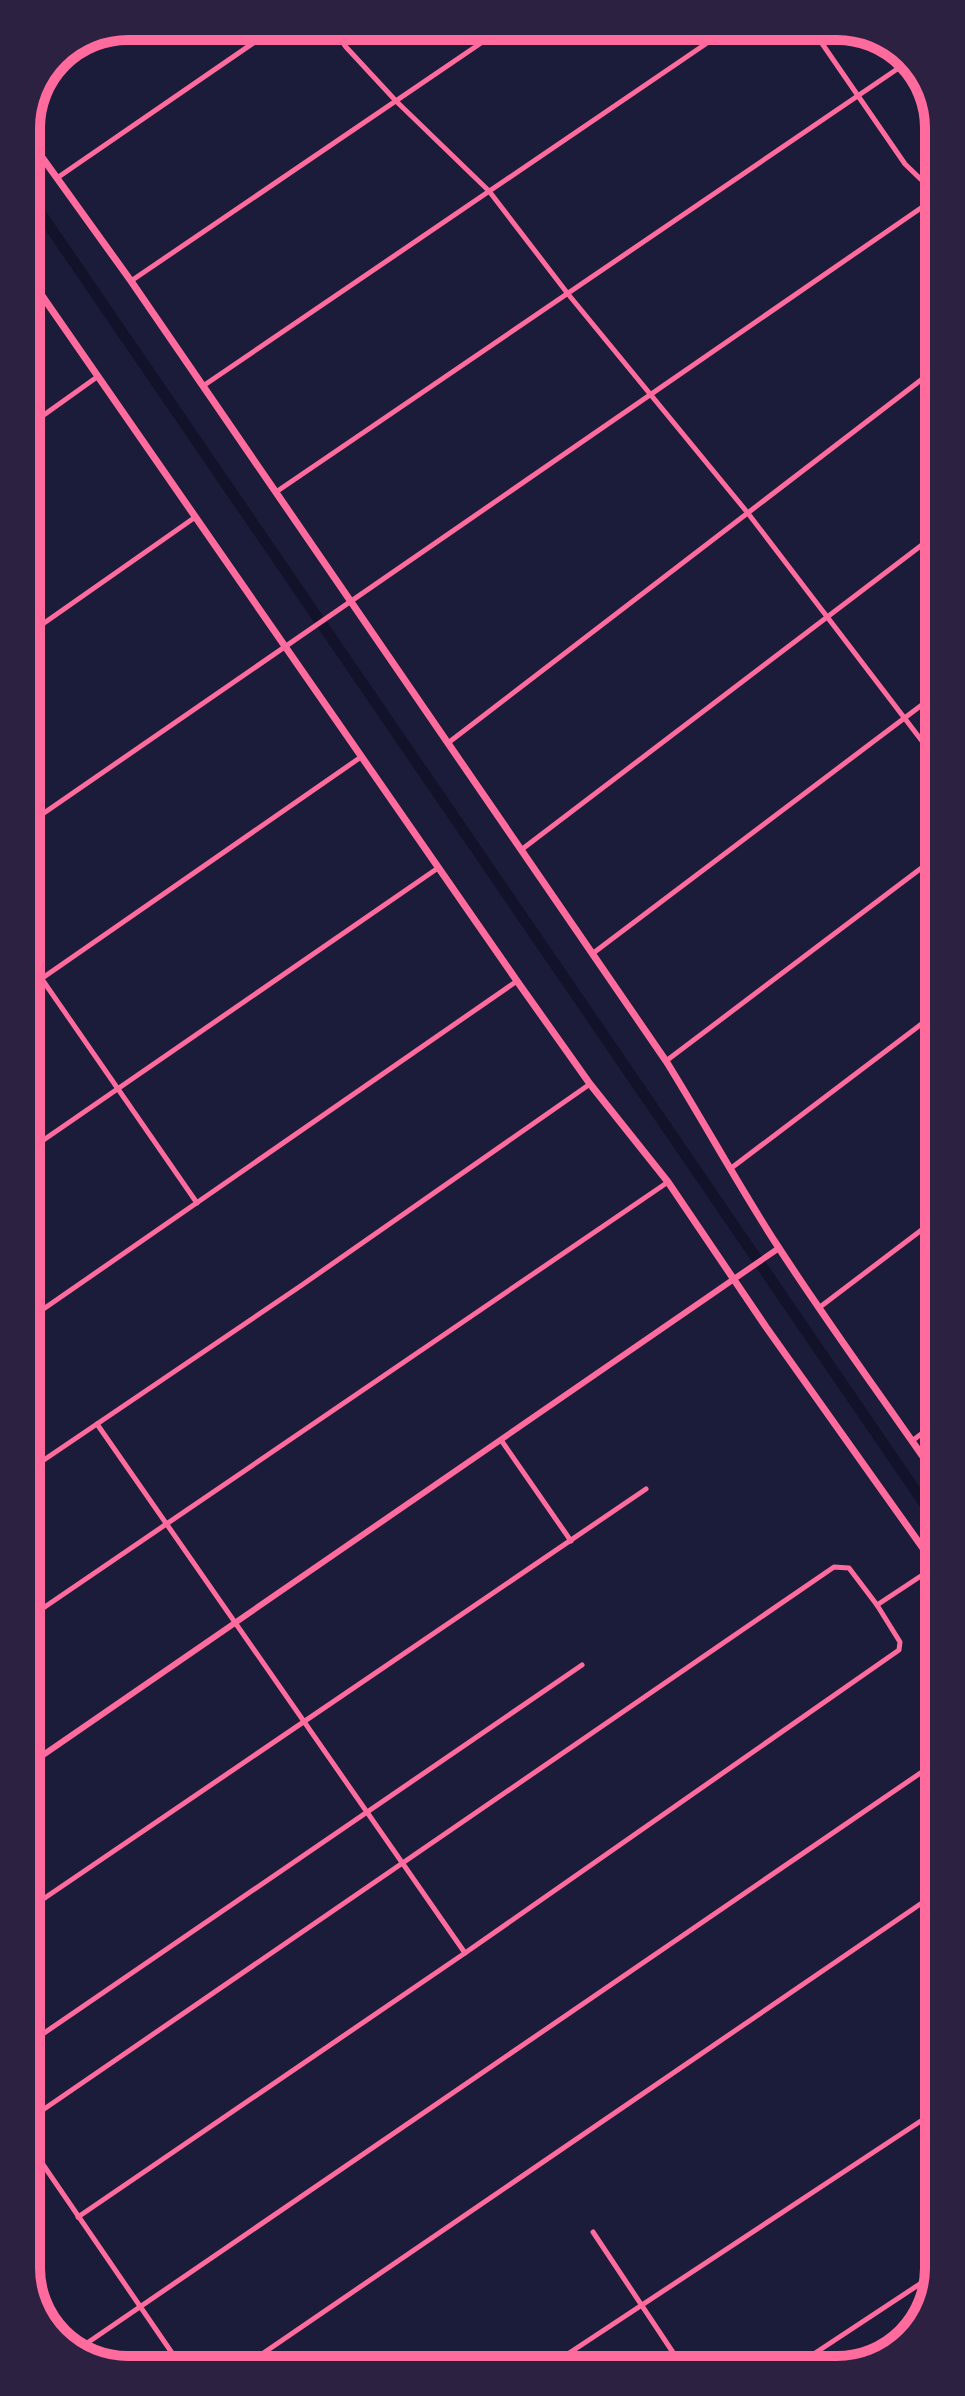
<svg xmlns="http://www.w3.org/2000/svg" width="965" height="2396" viewBox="0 0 965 2396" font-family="'Fira Sans Condensed',sans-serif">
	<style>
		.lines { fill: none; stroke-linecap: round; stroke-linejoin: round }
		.canal { stroke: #12122b; stroke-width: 11 }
		.minor { stroke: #ff6b9d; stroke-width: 5 }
		.tertiary { stroke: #ff6b9d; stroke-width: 6 }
		.secondary { stroke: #ff6b9d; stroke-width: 7 }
		.rim { fill: none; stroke: #ff6b9d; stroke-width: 10 }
	</style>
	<rect width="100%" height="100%" fill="#1b1b3a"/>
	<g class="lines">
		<path class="canal" d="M 26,192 L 937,1522"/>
		<g class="minor">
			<path d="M 331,26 L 346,47 L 396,101 L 489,191 L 568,294 L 747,512 L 935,758"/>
			<path d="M 810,26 L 905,164 L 934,192"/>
			<path d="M 57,178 L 278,26"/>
			<path d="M 131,281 L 506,26"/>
			<path d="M 203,386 L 732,26"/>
			<path d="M 27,427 L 97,377"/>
			<path d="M 276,492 L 909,61"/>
			<path d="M 27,635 L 194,518"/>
			<path d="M 448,743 L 934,370"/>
			<path d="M 28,824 L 934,199"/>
			<path d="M 521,850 L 935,535"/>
			<path d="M 592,954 L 935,695"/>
			<path d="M 28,959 L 197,1203"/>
			<path d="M 28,988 L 361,757"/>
			<path d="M 666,1061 L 936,857"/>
			<path d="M 29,1150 L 438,868"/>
			<path d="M 730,1169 L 936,1013"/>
			<path d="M 820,1307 L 936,1219"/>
			<path d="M 29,1319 L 517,981"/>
			<path d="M 97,1424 L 465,1953"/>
			<path d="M 501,1440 L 571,1541"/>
			<path d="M 912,1441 L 937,1422"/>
			<path d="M 29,1470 L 302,1285 L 590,1084"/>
			<path d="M 877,1605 L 936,1566"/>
			<path d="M 30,1617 L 668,1182"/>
			<path d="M 30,1908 L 646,1489"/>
			<path d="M 31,2042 L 582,1665"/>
			<path d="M 928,2116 L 939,2133"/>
			<path d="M 31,2118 L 834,1567 L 849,1568 L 877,1605 L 900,1642 L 899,1650 L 465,1953 L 78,2217"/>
			<path d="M 31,2147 L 183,2369"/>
			<path d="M 593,2232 L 682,2366"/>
			<path d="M 74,2352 L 938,1761"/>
			<path d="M 261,2354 L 271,2369"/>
			<path d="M 797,2365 L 938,2272"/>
			<path d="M 548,2367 L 939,2109"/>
			<path d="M 240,2369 L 938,1892"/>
		</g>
		<path class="tertiary" d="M 30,1764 L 779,1248"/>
		<g class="secondary">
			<path d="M 26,135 L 131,281 L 666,1061 C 704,1122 738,1185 777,1245 C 828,1324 884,1400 937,1477"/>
			<path d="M 27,274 L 517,981 L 590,1084 L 668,1182 L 766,1327 L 937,1568"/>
		</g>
	</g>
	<path d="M0 0H965V2396H0ZM128 40H837A88 88 0 0 1 925 128V2268A88 88 0 0 1 837 2356H128A88 88 0 0 1 40 2268V128A88 88 0 0 1 128 40Z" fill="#2d2142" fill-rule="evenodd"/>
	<path class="rim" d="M128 40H837A88 88 0 0 1 925 128V2268A88 88 0 0 1 837 2356H128A88 88 0 0 1 40 2268V128A88 88 0 0 1 128 40Z"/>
</svg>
